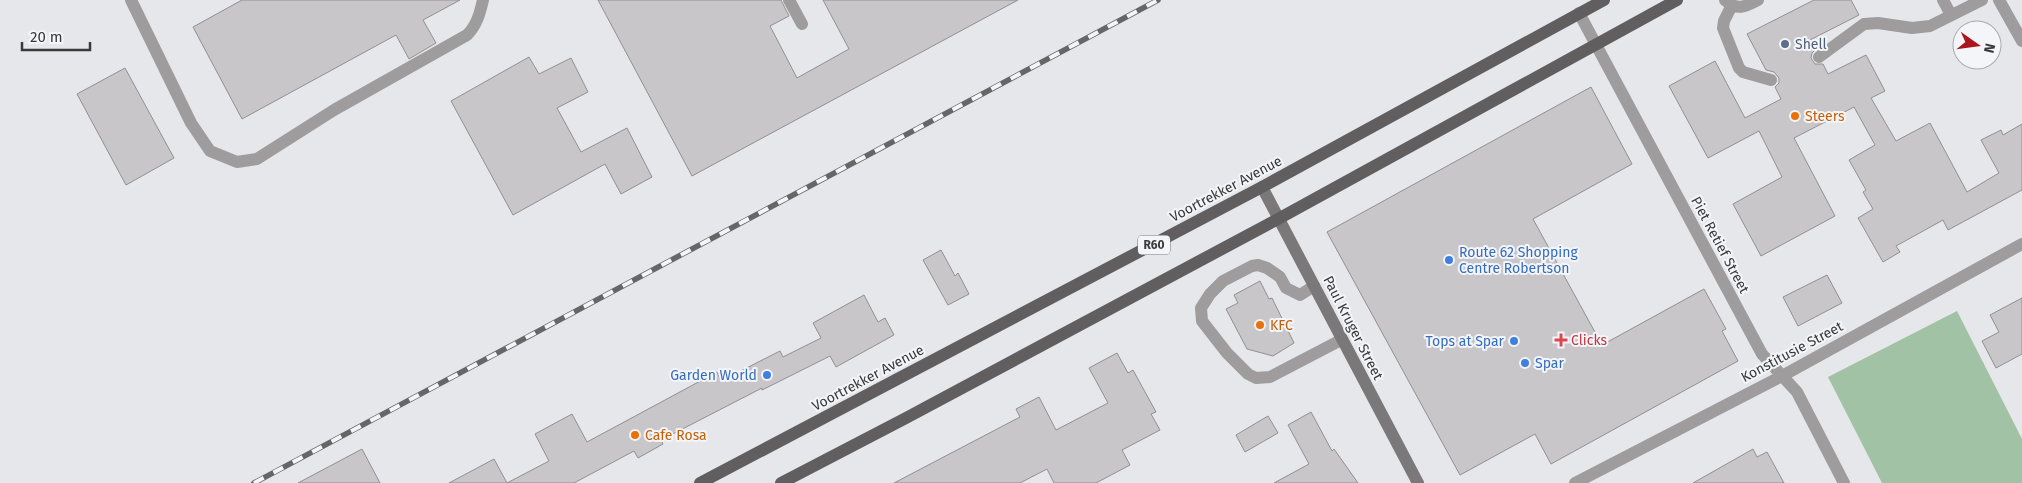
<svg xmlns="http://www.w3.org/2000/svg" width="2022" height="483" viewBox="0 0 2022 483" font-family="'Fira Sans',sans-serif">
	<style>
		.green { fill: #a1c2a4 }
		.building { fill: #c8c6c9; stroke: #918f92 }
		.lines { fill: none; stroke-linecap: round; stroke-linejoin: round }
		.lane { stroke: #9e9c9c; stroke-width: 12 }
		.street { stroke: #9e9c9c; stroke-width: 12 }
		.secondary { stroke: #7a7878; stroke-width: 12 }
		.primary { stroke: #615e5f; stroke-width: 12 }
		.rail-casing { stroke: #656668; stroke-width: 5.5 }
		.rail { stroke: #f3f5f8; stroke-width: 4; stroke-dasharray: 11; stroke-linecap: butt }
		.service-dot { fill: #5c6f8a; stroke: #f3f5f8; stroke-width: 2 }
		.food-dot { fill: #e8710a; stroke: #f3f5f8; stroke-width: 2 }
		.shop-dot { fill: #3f7fe0; stroke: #f3f5f8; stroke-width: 2 }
		.health-dot { fill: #e0444e; stroke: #f3f5f8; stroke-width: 2 }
		.labels { text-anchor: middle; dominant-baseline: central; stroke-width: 4; stroke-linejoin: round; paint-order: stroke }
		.shield { fill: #f3f5f8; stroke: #707173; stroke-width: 1 }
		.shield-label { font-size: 12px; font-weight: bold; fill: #38393a }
		.service-label { font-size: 14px; fill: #4e5e75; stroke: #f3f5f8; text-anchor: start }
		.food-label { font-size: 14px; fill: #c56008; stroke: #f3f5f8; text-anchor: start }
		.street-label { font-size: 14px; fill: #38393a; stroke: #f3f5f8 }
		.shop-label { font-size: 14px; fill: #366cbe; stroke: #f3f5f8; text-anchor: start }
		.health-label { font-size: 14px; fill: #be3a42; stroke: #f3f5f8; text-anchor: start }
	</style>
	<rect width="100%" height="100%" fill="#e6e7ea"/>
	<path class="green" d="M 1957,311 L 2022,439 L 2022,483 L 1882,483 L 1828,377 Z"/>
	<g class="building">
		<path d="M 242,0 L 460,0 L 423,20 L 436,43 L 409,59 L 396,35 L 242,119 L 193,27 Z"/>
		<path d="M 598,0 L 781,0 L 789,16 L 770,26 L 797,78 L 849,49 L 823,0 L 1018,0 L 692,176 Z"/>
		<path d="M 1814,0 L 1851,0 L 1859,15 L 1810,40 L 1815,50 L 1812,53 L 1811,58 L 1815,64 L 1823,64 L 1828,74 L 1866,55 L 1885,91 L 1871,98 L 1896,141 L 1930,123 L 1967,192 L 1999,173 L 1981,140 L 2001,130 L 2003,135 L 2022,124 L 2022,190 L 1948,230 L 1943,220 L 1896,246 L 1900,252 L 1883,262 L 1858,218 L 1873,209 L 1863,192 L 1866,190 L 1849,160 L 1875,145 L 1854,107 L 1794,138 L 1835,216 L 1761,256 L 1733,204 L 1782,177 L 1759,131 L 1708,158 L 1669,86 L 1715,61 L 1745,118 L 1781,99 L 1775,87 L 1779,83 L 1779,78 L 1774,72 L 1766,70 L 1747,34 Z"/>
		<path d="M 529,57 L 539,74 L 571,58 L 588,92 L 557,108 L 581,152 L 627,128 L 652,177 L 621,194 L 605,164 L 513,215 L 451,101 Z"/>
		<path d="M 125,68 L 174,158 L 126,185 L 77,94 Z"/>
		<path d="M 1591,87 L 1632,164 L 1533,219 L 1602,345 L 1704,289 L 1726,329 L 1722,331 L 1738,361 L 1551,464 L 1535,434 L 1460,475 L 1327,232 Z"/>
		<path d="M 941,250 L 955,276 L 958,273 L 969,294 L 948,305 L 923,260 Z"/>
		<path d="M 1827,275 L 1842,303 L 1798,326 L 1783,297 Z"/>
		<path d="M 1260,281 L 1269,299 L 1272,298 L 1294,343 L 1273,356 L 1247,349 L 1226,309 L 1238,303 L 1234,295 Z"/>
		<path d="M 864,295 L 878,322 L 885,318 L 894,335 L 836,367 L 830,356 L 762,390 L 762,388 L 661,440 L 663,444 L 638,458 L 634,451 L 574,483 L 449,483 L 494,459 L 507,483 L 549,461 L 535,434 L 572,414 L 587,442 L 717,372 L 721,381 L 780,351 L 783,357 L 821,338 L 813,323 Z"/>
		<path d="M 2022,298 L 2022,354 L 1996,368 L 1982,341 L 1999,332 L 1990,315 Z"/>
		<path d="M 1117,353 L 1128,373 L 1133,370 L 1156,412 L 1151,414 L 1160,430 L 1122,450 L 1130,465 L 1096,483 L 1054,483 L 1047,469 L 1020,483 L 894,483 L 1020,417 L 1016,409 L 1039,397 L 1056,430 L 1108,403 L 1089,368 Z"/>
		<path d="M 1311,412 L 1332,451 L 1334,449 L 1358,483 L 1274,483 L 1309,464 L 1288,425 Z"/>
		<path d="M 1268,416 L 1278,433 L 1245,452 L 1236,435 Z"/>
		<path d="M 362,449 L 380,483 L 298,483 Z"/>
		<path d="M 1753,449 L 1757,457 L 1767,452 L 1784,483 L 1693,483 Z"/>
	</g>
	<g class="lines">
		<g class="lane">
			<path d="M 131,0 L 191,123 L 210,151 L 237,162 L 257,159 L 334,110 L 467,35 C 477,25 480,13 483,0"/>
			<path d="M 789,0 L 802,24"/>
			<path d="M 1725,0 C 1737,11 1745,7 1758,0"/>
			<path d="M 1943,0 L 1951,15"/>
			<path d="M 1732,5 L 1724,21 L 1723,28 L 1739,68 L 1743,72 L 1771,80"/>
			<path d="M 1819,57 L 1864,24 L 1878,23 L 1912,28 L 1930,26 L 1982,0"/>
			<path d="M 1314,286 L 1300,295 L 1286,288 L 1280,277 L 1267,268 L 1258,265 L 1252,266 L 1223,281 L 1210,294 L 1201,308 L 1202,321 L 1227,353 L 1248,374 L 1256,378 L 1270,377 L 1341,340"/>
		</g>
		<g class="street">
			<path d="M 1999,0 L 2022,41"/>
			<path d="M 1579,13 L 1762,354 L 1797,392 L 1844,483"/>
			<path d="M 1575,483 L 1782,376 L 2022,244"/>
		</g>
		<path class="secondary" d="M 1262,187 L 1418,483"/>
		<g class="primary">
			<path d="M 700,483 L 1262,187 L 1604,0"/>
			<path d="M 781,483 L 906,418 L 1278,219 L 1677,0"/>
		</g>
		<defs>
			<path id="rail" d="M 254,483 L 1158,0"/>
		</defs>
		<use href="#rail" class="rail-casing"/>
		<use href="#rail" class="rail"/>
	</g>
	<circle class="service-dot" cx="1785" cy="44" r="5"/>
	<g class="food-dot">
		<circle cx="1795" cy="116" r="5"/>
		<circle cx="1260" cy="325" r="5"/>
		<circle cx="635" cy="435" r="5"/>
	</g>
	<g class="shop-dot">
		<circle cx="1449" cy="260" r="5"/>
		<circle cx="1514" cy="341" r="5"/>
		<circle cx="1525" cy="363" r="5"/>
		<circle cx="767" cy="375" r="5"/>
	</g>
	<path class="health-dot" d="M1558.5 332.5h5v5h5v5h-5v5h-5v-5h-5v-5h5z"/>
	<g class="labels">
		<rect class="shield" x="1138" y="235.5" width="32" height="19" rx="4"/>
		<g class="shield-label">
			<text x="1154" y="245">R60</text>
		</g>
		<g class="service-label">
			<text x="1795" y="44">Shell</text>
		</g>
		<g class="food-label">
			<text x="1805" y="116">Steers</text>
			<text x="1270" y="325">KFC</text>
			<text x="645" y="435">Cafe Rosa</text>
		</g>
		<g class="street-label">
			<text transform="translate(1226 189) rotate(-28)">Voortrekker Avenue</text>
			<text transform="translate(1720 245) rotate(62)">Piet Retief Street</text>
			<text transform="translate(1353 328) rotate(63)">Paul Kruger Street</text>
			<text transform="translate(1792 352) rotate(-28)">Konstitusie Street</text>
			<text transform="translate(868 378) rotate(-28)">Voortrekker Avenue</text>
		</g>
		<g class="shop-label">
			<text x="1459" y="252">Route 62 Shopping<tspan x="1459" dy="16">Centre Robertson</tspan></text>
			<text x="1504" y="341" text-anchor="end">Tops at Spar</text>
			<text x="1535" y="363">Spar</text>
			<text x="757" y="375" text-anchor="end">Garden World</text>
		</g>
		<g class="health-label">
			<text x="1571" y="340">Clicks</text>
		</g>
	</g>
	<g transform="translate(1977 45) rotate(104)"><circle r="24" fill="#f3f5f8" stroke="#a8aaac"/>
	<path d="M0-4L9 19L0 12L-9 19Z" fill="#aa1520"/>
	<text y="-8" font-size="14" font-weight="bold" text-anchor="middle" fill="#38393a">N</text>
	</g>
	<path d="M22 42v8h68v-8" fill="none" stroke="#38393a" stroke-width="2.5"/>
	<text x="30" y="42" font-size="15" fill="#38393a" stroke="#f3f5f8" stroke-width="4" paint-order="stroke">20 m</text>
</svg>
